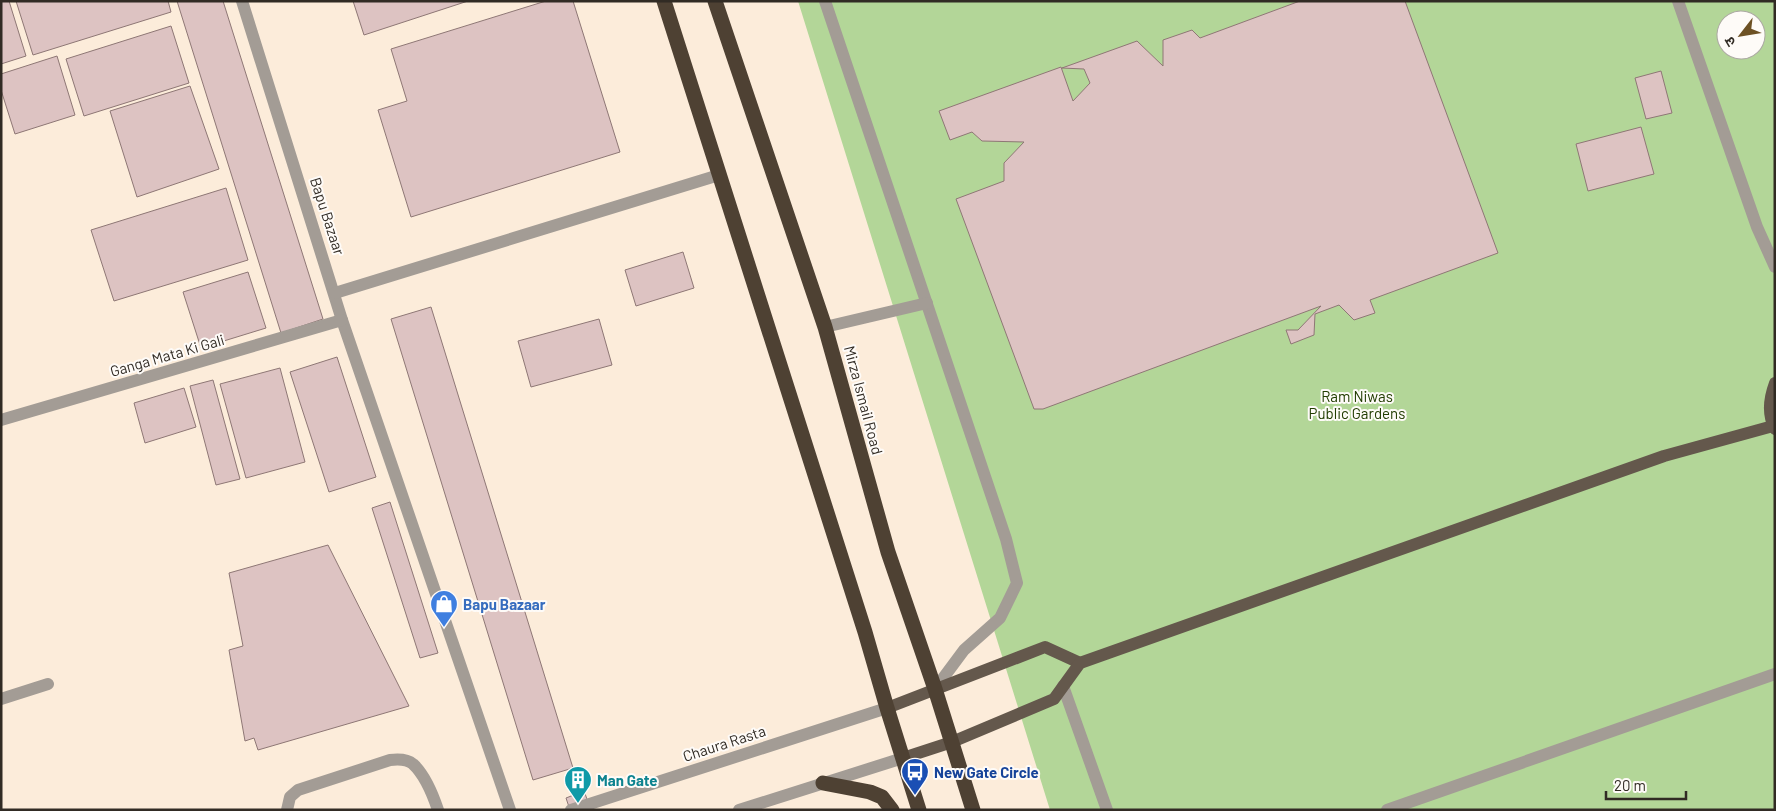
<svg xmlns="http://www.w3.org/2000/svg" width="1776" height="811" viewBox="0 0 1776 811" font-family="Barlow,'Noto Sans Devanagari',sans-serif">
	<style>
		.green { fill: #b3d698; fill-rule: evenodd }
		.building { fill: #ddc3c2; stroke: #8e7775 }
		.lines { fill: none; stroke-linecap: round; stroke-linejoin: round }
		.minor { stroke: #a39c95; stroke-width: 12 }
		.major { stroke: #64584c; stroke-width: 12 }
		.highway { stroke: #4e4133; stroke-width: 15 }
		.labels { text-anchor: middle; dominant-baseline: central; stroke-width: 4; stroke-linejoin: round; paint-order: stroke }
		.street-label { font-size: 15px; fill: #312b24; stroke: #fefbf8 }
		.park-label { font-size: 15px; fill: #213c01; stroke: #fefbf8 }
		.shop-label { font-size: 15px; font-weight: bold; fill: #366cbe; stroke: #fefbf8; text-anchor: start }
		.transit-label { font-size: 15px; font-weight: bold; fill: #164399; stroke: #fefbf8; text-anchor: start }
		.culture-label { font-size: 15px; font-weight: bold; fill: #0d838f; stroke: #fefbf8; text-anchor: start }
	</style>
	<rect width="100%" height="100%" fill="#fcecda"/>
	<path class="green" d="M 798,1 L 1775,1 L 1775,810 L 1050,810 ZM 1726,20 L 1756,20 L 1756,50 L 1726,50 Z"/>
	<g class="building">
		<path d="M 1,1 L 9,1 L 26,56 L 1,64 Z"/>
		<path d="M 16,1 L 168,1 L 171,12 L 33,55 Z"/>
		<path d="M 177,1 L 223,1 L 323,319 L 281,333 Z"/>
		<path d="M 353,1 L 468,1 L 364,35 Z"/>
		<path d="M 546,1 L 573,1 L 620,152 L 411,217 L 378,110 L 407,101 L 391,49 Z"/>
		<path d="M 1300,1 L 1405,1 L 1498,253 L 1370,300 L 1375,313 L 1354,320 L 1339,305 L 1315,314 L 1314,335 L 1291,344 L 1286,330 L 1298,330 L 1321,306 L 1043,409 L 1034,409 L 956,199 L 1004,181 L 1004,163 L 1024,142 L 982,141 L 972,132 L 950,140 L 939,111 L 1061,67 L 1073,101 L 1090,83 L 1084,69 L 1062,68 L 1137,41 L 1163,66 L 1163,40 L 1192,30 L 1200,38 Z"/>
		<path d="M 171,26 L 189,83 L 84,116 L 66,59 Z"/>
		<path d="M 57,56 L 75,115 L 15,134 L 1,90 L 1,74 Z"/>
		<path d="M 1661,71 L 1672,113 L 1646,119 L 1635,78 Z"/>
		<path d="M 190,86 L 219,169 L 137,197 L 110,111 Z"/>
		<path d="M 1641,127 L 1654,174 L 1588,191 L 1576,144 Z"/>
		<path d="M 226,188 L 248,260 L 114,301 L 91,230 Z"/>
		<path d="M 683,252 L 694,288 L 636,306 L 625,270 Z"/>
		<path d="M 248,272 L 266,328 L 201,348 L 183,292 Z"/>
		<path d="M 431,307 L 573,768 L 533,780 L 391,319 Z"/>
		<path d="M 599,319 L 612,365 L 531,387 L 518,341 Z"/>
		<path d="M 337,357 L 376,477 L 329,492 L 290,372 Z"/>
		<path d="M 280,368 L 305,462 L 246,478 L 220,384 Z"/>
		<path d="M 213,380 L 240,479 L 216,485 L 190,386 Z"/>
		<path d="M 184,388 L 196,427 L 145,443 L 134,403 Z"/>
		<path d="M 390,502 L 438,653 L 420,658 L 372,508 Z"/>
		<path d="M 328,545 L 409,706 L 258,750 L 254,738 L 245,741 L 229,650 L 243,646 L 229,573 Z"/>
		<path d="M 584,791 L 591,810 L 570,810 L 566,798 Z"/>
	</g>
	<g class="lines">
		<g class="minor">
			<path d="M 242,1 L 342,320 L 510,810"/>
			<path d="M 825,1 L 1006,539 L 1017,583 L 1000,618 L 964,650 L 935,689"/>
			<path d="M 1678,1 L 1757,227 L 1775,267"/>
			<path d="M 335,293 L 719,175"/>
			<path d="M 825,327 L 927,303"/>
			<path d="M 1,420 L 342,320"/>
			<path d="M 1063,686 L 1107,810"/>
			<path d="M 1,699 L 48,684"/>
			<path d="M 287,810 L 290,797 L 298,790 L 390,760 C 398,759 407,759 413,764 C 425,775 433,795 438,810"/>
			<path d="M 571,810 L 887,708"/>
			<path d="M 739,810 L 903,758"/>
			<path d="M 1387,810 L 1775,674"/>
		</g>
		<g class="major">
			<path d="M 1775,383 C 1769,399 1767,414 1775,429"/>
			<path d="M 887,708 L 1045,647 L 1080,663"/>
			<path d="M 903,758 L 952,742 L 1054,699 L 1080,663 L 1664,456 L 1773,426"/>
		</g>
		<g class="highway">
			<path d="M 664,1 L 865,632 L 887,708 L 919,810"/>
			<path d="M 715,1 L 825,327 L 888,552 L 935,689 L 973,810"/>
			<path d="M 823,783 L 870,792 L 882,797 L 892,810"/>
		</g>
	</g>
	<defs>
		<symbol id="shop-pin" viewBox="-11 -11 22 30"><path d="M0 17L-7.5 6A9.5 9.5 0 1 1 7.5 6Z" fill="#3f7fe0" stroke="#fefbf8"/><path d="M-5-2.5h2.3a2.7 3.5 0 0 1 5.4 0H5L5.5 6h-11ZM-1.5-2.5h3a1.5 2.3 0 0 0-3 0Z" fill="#fff"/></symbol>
		<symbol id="bus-pin" viewBox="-11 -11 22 30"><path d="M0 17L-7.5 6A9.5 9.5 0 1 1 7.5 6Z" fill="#1a4fb4" stroke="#fefbf8"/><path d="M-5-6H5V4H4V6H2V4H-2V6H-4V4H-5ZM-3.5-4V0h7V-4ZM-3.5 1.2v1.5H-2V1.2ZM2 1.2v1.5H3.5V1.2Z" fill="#fff"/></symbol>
		<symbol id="building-pin" viewBox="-11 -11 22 30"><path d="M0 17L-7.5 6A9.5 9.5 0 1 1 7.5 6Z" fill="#0f9aa8" stroke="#fefbf8"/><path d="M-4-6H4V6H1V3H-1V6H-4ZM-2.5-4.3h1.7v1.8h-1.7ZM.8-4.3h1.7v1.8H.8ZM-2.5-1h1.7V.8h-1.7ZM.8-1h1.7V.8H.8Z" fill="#fff"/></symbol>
	</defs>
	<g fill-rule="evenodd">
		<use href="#shop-pin" x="428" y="588" width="32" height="43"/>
		<use href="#bus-pin" x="899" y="756" width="32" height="43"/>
		<use href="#building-pin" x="562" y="764" width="32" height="43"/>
	</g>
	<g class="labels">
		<g class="street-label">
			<text transform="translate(328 216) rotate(72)">Bapu Bazaar</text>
			<text transform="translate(167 355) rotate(-16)">Ganga Mata Ki Gali</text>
			<text transform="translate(864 400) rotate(75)">Mirza Ismail Road</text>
			<text transform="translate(724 743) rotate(-18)">Chaura Rasta</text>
		</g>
		<g class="park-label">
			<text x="1357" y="396">Ram Niwas<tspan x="1357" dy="17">Public Gardens</tspan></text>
		</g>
		<g class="shop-label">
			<text x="463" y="604">Bapu Bazaar</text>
		</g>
		<g class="transit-label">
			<text x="934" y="772">New Gate Circle</text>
		</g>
		<g class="culture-label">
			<text x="597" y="780">Man Gate</text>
		</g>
	</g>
	<rect width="1776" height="811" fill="none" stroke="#312b24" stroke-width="5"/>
	<g transform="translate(1741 35) rotate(239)"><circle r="24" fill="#fefbf8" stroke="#aca8a3"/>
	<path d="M0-4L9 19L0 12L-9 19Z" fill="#6d5124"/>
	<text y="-8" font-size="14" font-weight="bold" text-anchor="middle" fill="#312b24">उ</text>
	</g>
	<path d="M1606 791v8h80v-8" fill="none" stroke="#312b24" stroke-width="2.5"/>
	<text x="1614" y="791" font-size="15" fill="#312b24" stroke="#fefbf8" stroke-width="4" paint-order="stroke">20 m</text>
</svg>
